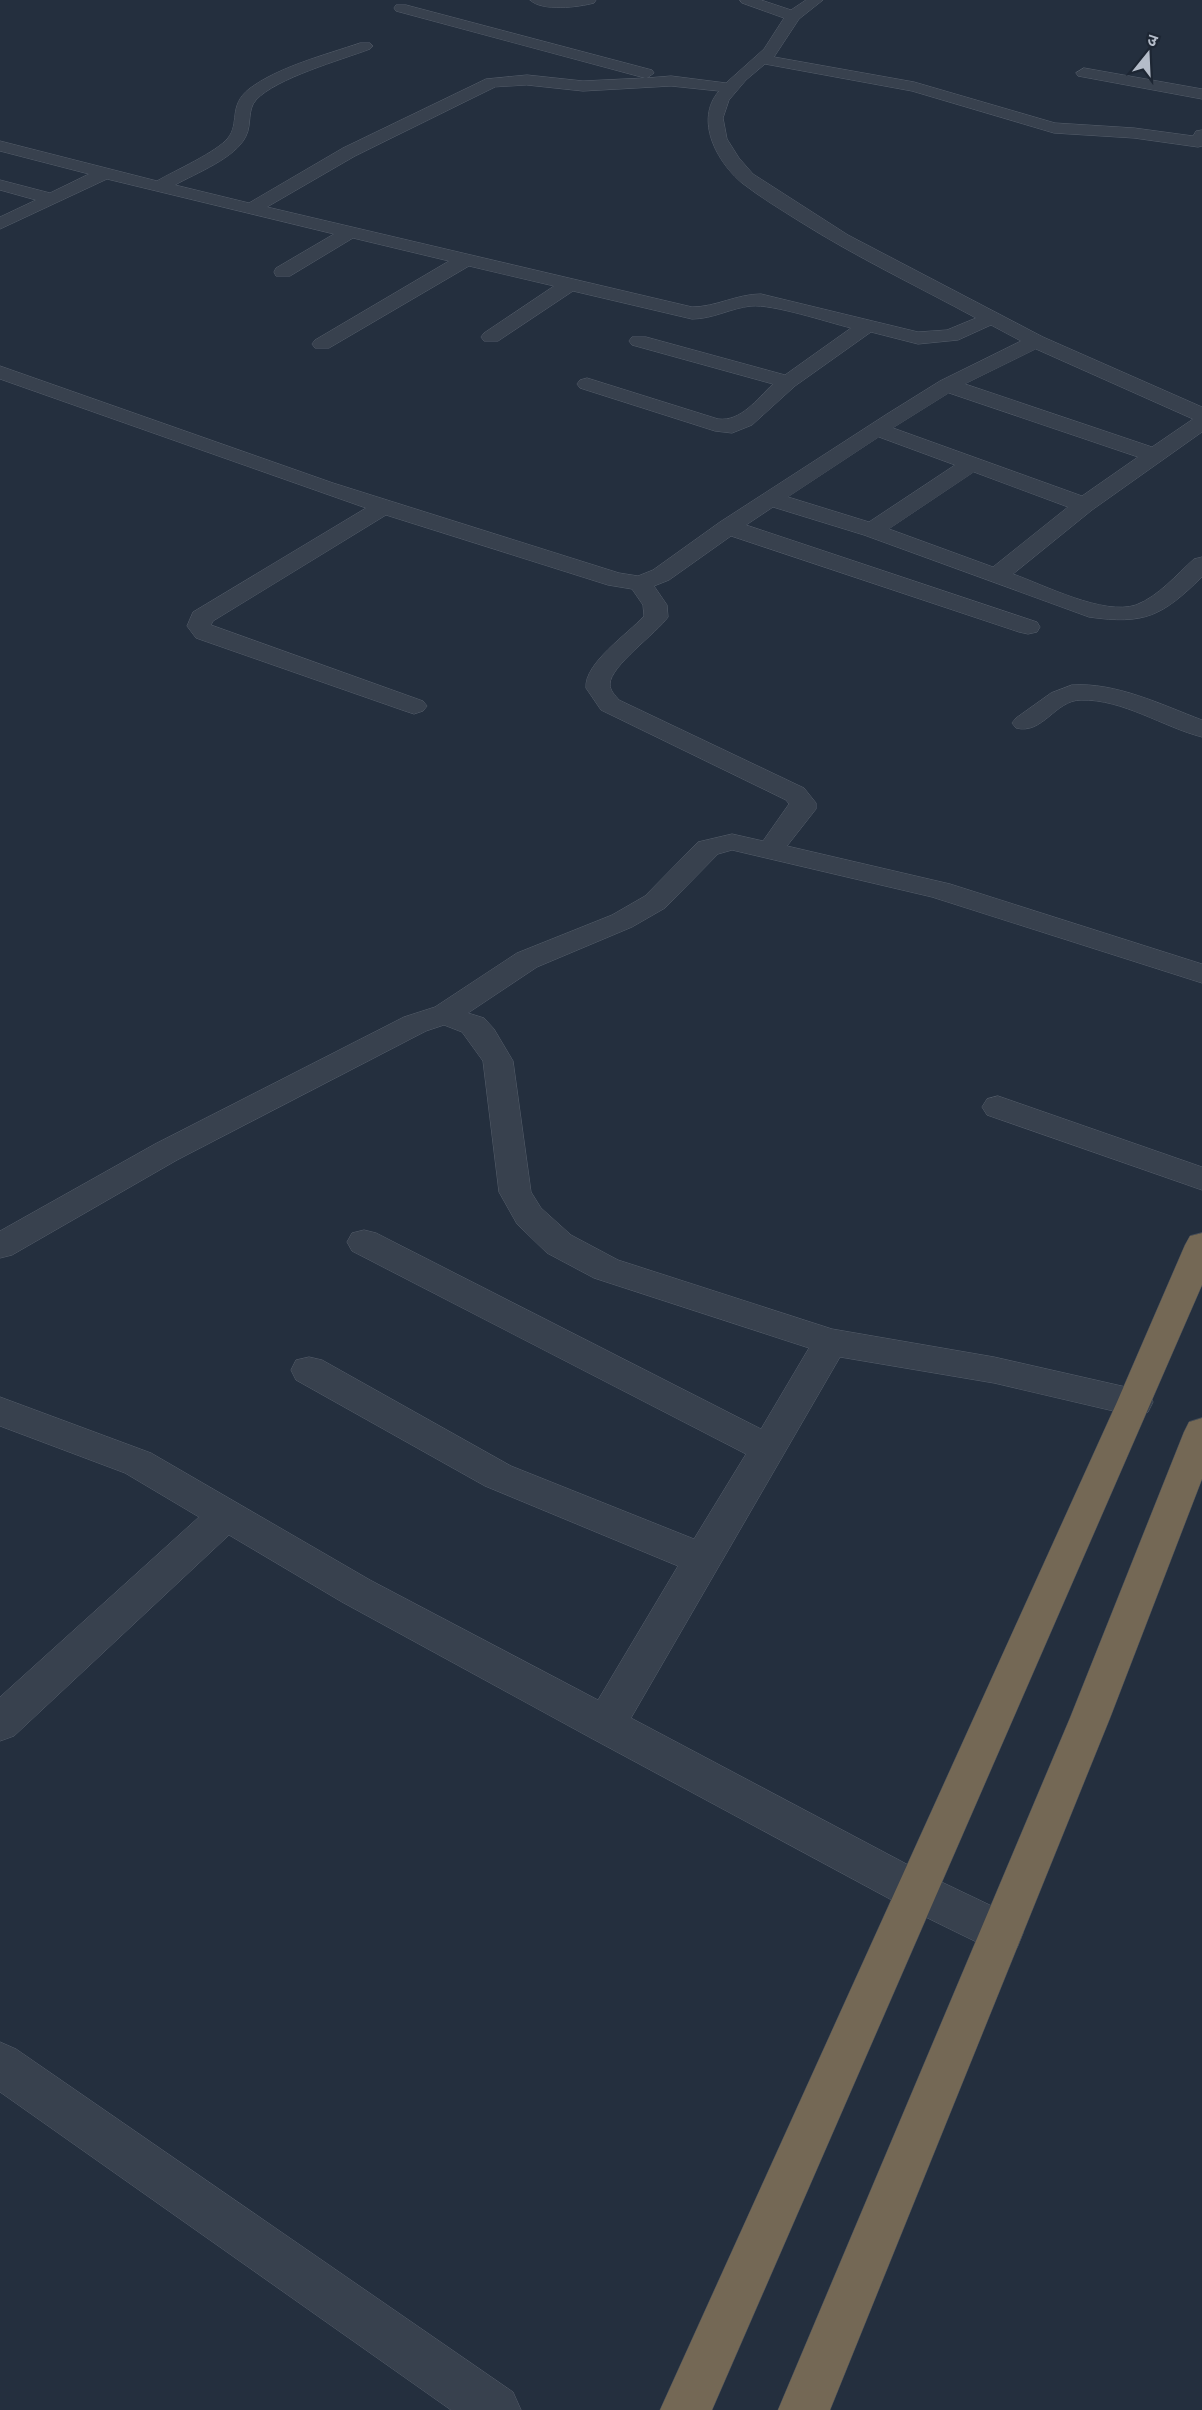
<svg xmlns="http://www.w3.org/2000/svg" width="1202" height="2410" viewBox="0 0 1202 2410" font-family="'Golos Text','Noto Sans Devanagari',sans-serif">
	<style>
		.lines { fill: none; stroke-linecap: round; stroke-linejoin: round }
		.minor-casing { stroke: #565f6c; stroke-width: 1 }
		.highway-casing { stroke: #434c59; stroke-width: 1 }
		.minor { fill: #38414e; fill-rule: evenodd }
		.highway { fill: #746855; fill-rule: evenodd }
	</style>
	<rect width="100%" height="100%" fill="#242f3e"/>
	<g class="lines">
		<defs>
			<g id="minor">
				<path d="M 530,0 L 596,0 L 594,3 C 579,7 542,12 530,0 Z"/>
				<path d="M 740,0 L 761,0 L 791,10 L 806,0 L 823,0 L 799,19 L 774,57 L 914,82 L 1055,123 L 1134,128 L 1193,136 L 1196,131 L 1202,130 L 1202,146 L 1198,147 L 1134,138 L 1054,133 L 912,91 L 765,64 L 746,80 L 729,100 L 723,118 L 727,139 L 739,158 L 753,174 L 848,235 L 1043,337 L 1202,407 L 1202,432 L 1092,510 L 1013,574 C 1044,585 1104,616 1136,605 C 1159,596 1176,575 1194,559 L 1202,557 L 1202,577 C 1162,616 1145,625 1089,617 L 864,535 L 773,507 L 746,525 L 1037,622 L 1040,627 L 1037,632 L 1028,634 L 1019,632 L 731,536 L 669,580 L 654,586 L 667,605 L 668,617 C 657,633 610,666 610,684 C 610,691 615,695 619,700 L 804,788 L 816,803 L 816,809 L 787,846 L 950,884 L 1202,964 L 1202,983 L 932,897 L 732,850 L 718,854 L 665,908 L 632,927 L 537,967 L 468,1013 L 484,1018 L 494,1029 L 513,1061 L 531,1192 L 541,1208 L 571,1235 L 618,1260 L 832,1329 L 994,1357 L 1148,1392 L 1153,1402 L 1148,1412 L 1135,1416 L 994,1383 L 840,1357 L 631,1718 L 931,1877 L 1017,1918 L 1023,1933 L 1017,1948 L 1001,1954 L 901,1905 L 591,1738 L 342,1602 L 229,1535 L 14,1736 L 0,1741 L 0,1697 L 199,1517 L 125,1473 L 0,1426 L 0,1397 L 151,1453 L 370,1580 L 598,1700 L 678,1566 L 485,1486 L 296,1380 L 291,1370 L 296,1360 L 309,1357 L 322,1360 L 511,1466 L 694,1539 L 746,1454 L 352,1251 L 347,1242 L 352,1233 L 364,1230 L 376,1233 L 761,1429 L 809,1348 L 594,1278 L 547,1253 L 517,1224 L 499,1192 L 483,1061 L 462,1032 L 444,1025 L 426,1031 L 177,1160 L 12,1255 L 0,1258 L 0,1231 L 155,1144 L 404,1017 L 435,1007 L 517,953 L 612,915 L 645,896 L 698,842 L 732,834 L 763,841 L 789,804 L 786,800 L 601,710 L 586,688 C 584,663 628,634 644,616 L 643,605 L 632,589 L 608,585 L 386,515 L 213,621 L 211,625 L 423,701 L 427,706 L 423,711 L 414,714 L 405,711 L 196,638 L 187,626 L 193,612 L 366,508 L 0,379 L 0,366 L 333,483 L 619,573 L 638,576 L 653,570 L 720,522 L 887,414 L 940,381 L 1021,341 L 991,325 L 958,340 L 918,344 L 871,332 L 795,386 L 752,425 L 732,433 L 715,431 L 580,388 L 577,384 L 580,380 L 587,378 L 718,419 C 741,422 757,399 773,384 L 632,345 L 629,341 L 632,337 L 646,337 L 785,375 L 851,328 C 827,322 773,304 751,306 C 731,308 713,319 692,319 L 573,291 L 498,341 L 484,341 L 481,337 L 484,333 L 554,286 L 469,266 L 329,348 L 315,348 L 312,344 L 315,340 L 449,261 L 353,238 L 290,276 L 276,276 L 274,272 L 276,268 L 334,234 L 107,179 L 0,229 L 0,217 L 36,200 L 0,190 L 0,180 L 50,193 L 89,174 L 0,151 L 0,141 L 157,181 C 174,171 217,152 228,138 C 240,123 228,106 249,89 C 278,67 325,55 360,43 L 370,43 L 373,46 L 370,49 C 341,60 276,78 256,100 C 247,110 252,124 246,136 C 236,158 196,173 175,185 L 249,203 L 343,148 L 486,79 L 527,75 L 583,81 L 645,78 L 396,11 L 394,8 L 396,5 L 406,5 L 652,70 L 654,73 L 647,78 L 671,76 L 726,83 L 764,49 L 784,18 L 742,3 ZM 527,85 L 583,91 L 671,86 L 719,91 C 694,120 717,162 742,183 C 760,197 780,209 799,221 C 856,257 917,286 976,318 L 947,330 L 918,332 L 761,294 C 737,294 716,307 692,307 L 267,207 L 355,156 L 495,87 ZM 1036,349 L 1193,419 L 1152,447 L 965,384 ZM 949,393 L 1138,457 L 1082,496 L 893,428 ZM 879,437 L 955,465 L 869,522 L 788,497 ZM 974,472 L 1068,507 L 993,567 L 889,529 Z"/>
				<path d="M 1084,68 L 1202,89 L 1202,99 L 1078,76 L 1076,73 Z"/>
				<path d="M 1072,685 C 1116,682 1162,705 1202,720 L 1202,737 C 1163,727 1123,699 1081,700 C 1055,700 1043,735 1016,728 L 1012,723 L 1016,718 L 1051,693 Z"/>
				<path d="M 998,1096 L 1202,1167 L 1202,1190 L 987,1115 L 982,1107 L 987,1099 Z"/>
				<path d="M 0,2042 L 16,2049 L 513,2392 L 521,2410 L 451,2410 L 0,2092 Z"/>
			</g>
			<g id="highway">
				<path d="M 1202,1233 L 1202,1285 L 712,2410 L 660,2410 L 1117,1402 L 1185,1245 L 1190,1236 Z"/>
				<path d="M 1202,1418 L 1202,1479 L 1110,1718 L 830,2410 L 778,2410 L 1070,1718 L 1184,1432 L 1189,1422 Z"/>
			</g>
		</defs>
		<use href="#minor" class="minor-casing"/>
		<use href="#highway" class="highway-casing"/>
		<use href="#minor" class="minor"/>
		<use href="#highway" class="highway"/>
	</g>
	<g transform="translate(1148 54) rotate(18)" stroke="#1d2633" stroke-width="4.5" paint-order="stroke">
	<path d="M0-4.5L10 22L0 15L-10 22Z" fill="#b4bcc9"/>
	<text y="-9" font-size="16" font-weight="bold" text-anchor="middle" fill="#b4bcc9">उ</text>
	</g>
</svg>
